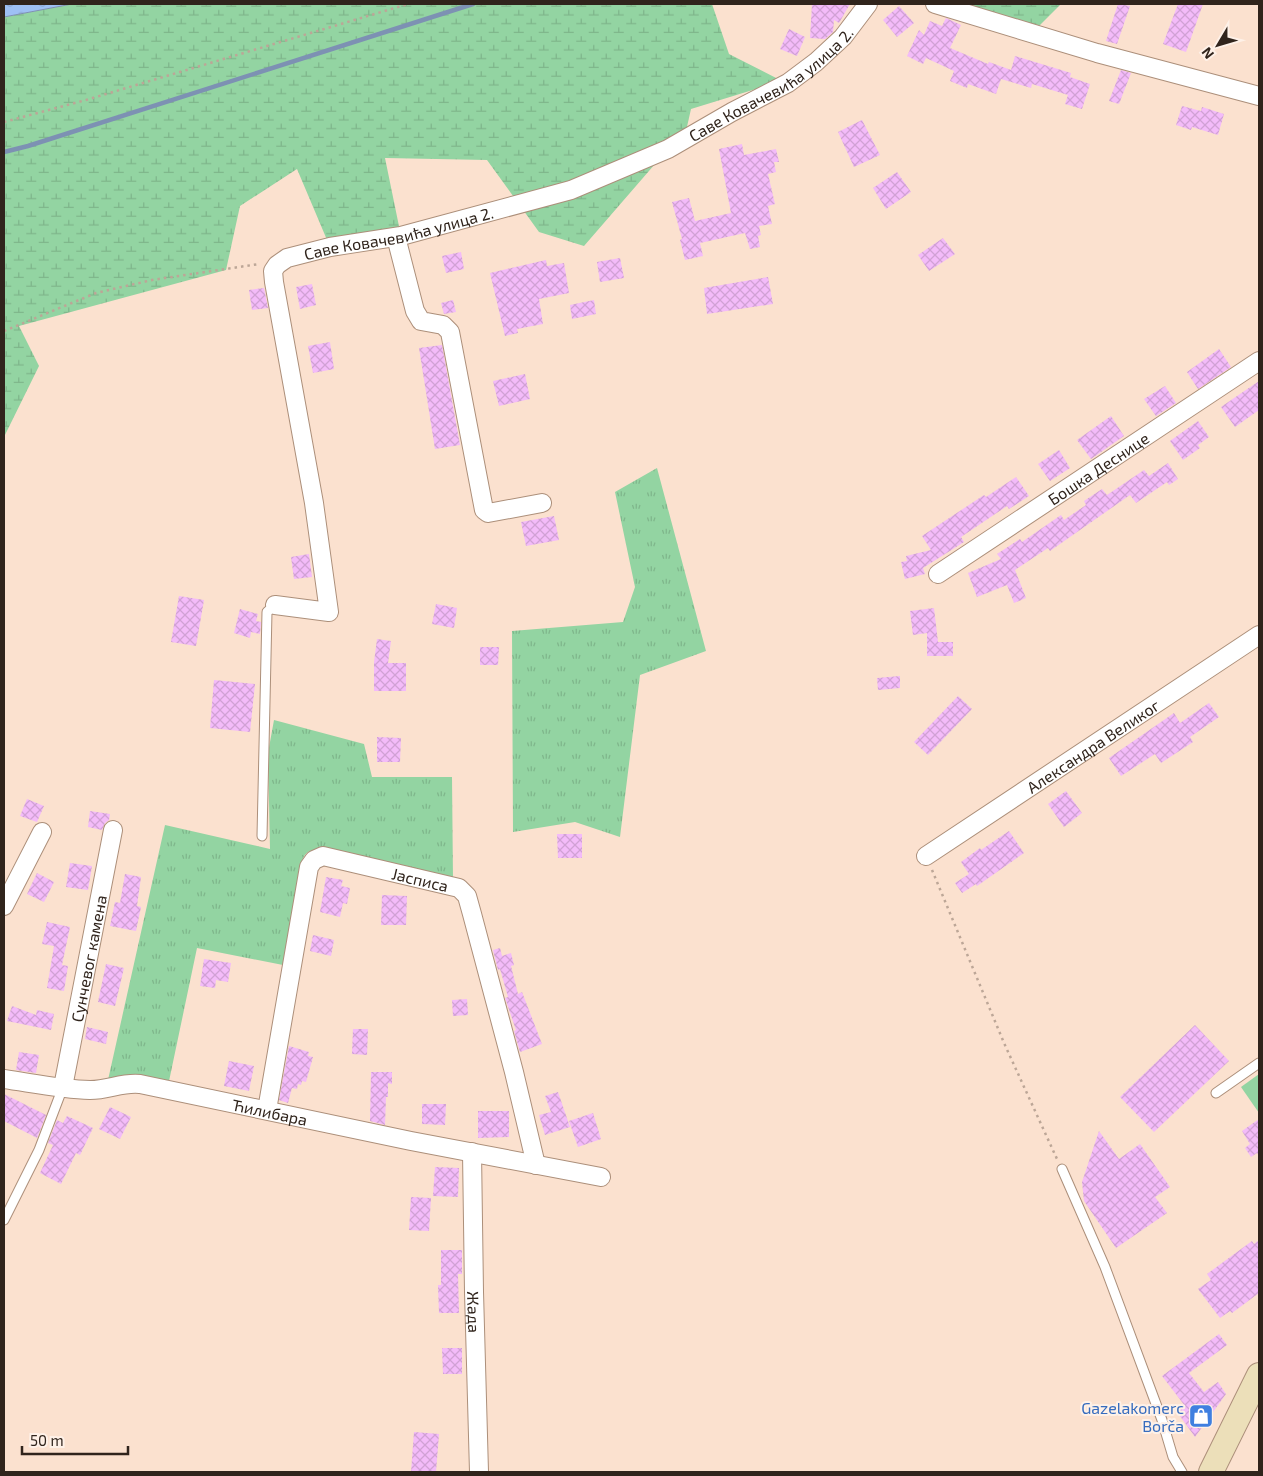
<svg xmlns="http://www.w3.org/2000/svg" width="1263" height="1476" viewBox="0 0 1263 1476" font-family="'Exo 2',sans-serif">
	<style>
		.grass { fill: url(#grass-tufts) }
		.wetland { fill: url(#wetland-marsh) }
		.garden { fill: #93d4a2 }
		.water { fill: url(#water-ripples); stroke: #7d91b3 }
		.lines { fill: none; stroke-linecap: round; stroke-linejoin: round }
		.stream { stroke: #7d91b3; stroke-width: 4.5 }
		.building { fill: url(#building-cross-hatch) }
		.service-casing { stroke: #ac8f7a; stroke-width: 11 }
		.minor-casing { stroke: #ac8f7a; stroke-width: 20 }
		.secondary-casing { stroke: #ac8f7a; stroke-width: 26 }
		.path { stroke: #bca697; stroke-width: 2.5; stroke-dasharray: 2.5 4; stroke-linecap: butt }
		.service { stroke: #fff; stroke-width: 9 }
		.minor { stroke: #fff; stroke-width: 18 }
		.secondary { stroke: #ecdfb9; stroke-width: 24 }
		.labels { text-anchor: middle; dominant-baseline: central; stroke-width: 4; stroke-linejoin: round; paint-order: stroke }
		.street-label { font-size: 16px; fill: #30241c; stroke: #fef1e8 }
		.shop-label { font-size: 16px; fill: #366cbe; stroke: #fef1e8; text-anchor: end }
	</style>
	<defs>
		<pattern id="grass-tufts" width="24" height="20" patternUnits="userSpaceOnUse" patternTransform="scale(1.25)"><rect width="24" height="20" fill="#93d4a2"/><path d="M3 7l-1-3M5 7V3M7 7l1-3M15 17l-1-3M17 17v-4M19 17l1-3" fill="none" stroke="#7fb68b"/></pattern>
		<pattern id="wetland-marsh" width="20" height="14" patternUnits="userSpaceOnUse" patternTransform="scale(1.25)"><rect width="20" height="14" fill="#93d4a2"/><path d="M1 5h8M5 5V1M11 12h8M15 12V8" fill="none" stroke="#7fb68b"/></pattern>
		<pattern id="water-ripples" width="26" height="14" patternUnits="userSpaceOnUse" patternTransform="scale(1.25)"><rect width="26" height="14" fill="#9ec0f4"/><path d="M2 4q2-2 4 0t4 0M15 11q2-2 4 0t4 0" fill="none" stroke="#88a5d1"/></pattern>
		<pattern id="building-cross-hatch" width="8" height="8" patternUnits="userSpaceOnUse" patternTransform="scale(1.25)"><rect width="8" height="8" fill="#f3bbf9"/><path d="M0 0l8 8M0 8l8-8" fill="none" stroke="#d1a1d5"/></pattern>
	</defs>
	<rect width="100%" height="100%" fill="#fbe1cf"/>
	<g class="grass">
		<path d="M 657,468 L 706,651 L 640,675 L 620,837 L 575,822 L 513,832 L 512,631 L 623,622 L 635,587 L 615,492 Z"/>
		<path d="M 274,720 L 364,744 L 372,777 L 452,777 L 453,880 L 333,852 C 321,850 307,845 302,861 L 283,965 L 197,948 L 168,1086 L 108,1080 L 165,825 L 270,849 L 268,753 Z"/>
	</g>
	<g class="wetland">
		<path d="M 72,4 L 712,4 L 729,54 L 782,81 L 691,109 L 684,140 L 668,149 L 584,246 L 539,232 L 487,160 L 385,158 L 401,236 L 330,247 L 297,169 L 240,206 L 226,270 L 19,326 L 39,366 L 4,437 L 4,17 Z"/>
		<path d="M 935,4 L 1061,4 L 1032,33 Z"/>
	</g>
	<path class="garden" d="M 1259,1074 L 1259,1113 L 1241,1087 Z"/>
	<path class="water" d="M 4,4 L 72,4 L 4,17 Z"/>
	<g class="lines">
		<path class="stream" d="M 4,152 L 28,146 L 473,4"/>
	</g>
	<g class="building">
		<path d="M 812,4 L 850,4 L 839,23 L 834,20 L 833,32 L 825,39 L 810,38 Z"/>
		<path d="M 1118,4 L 1130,6 L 1117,44 L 1106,41 Z"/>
		<path d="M 1178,4 L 1203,4 L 1186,52 L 1163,44 Z"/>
		<path d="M 899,6 L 914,23 L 897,37 L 883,20 Z"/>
		<path d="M 946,18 L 961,25 L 950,48 L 988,64 L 989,62 L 1011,70 L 1015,56 L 1071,73 L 1070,77 L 1090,84 L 1082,109 L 1065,104 L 1068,95 L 1032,84 L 1031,88 L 1001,79 L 996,94 L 968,84 L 967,88 L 950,81 L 954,71 L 926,58 L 923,64 L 907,56 L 919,30 L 924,35 L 930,21 L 942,26 Z"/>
		<path d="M 789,29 L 805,37 L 797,56 L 780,49 Z"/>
		<path d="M 1121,70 L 1131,73 L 1119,104 L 1109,101 Z"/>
		<path d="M 1182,106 L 1201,111 L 1202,107 L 1224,114 L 1218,135 L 1192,127 L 1191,130 L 1176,125 Z"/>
		<path d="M 862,120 L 880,155 L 854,167 L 838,132 Z"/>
		<path d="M 742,144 L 744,155 L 776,149 L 779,162 L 774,162 L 776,172 L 768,174 L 775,204 L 768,206 L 772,224 L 759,226 L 761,235 L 758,236 L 760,247 L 750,249 L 745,233 L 700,243 L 703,256 L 685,260 L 680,240 L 682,239 L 672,202 L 689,198 L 695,221 L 731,213 L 719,149 Z"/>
		<path d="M 897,172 L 911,192 L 886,209 L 873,188 Z"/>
		<path d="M 943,238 L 955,254 L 929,271 L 918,255 Z"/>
		<path d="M 461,252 L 464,269 L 446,273 L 442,256 Z"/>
		<path d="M 620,258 L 624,278 L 600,282 L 597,262 Z"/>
		<path d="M 546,260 L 547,266 L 564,263 L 569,293 L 539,299 L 543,324 L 517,329 L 518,333 L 505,336 L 490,273 Z"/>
		<path d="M 768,277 L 773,304 L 707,314 L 704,288 Z"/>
		<path d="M 312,284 L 316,305 L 300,309 L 296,287 Z"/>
		<path d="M 264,288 L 268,308 L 252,310 L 249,290 Z"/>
		<path d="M 453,300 L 456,312 L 444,314 L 441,303 Z"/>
		<path d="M 594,300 L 596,314 L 572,319 L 570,305 Z"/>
		<path d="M 330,342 L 334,369 L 313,373 L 308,346 Z"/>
		<path d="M 442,345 L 460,445 L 435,449 L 419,348 Z"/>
		<path d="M 1219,349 L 1231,367 L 1198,389 L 1187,372 Z"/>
		<path d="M 525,374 L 530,399 L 499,406 L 493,381 Z"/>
		<path d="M 1259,381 L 1259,410 L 1235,427 L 1221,407 Z"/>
		<path d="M 1165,386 L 1176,403 L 1156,416 L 1144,399 Z"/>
		<path d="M 1111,416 L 1124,436 L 1091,459 L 1077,440 Z"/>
		<path d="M 1198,421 L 1209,437 L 1198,445 L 1200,448 L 1183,460 L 1170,441 Z"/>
		<path d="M 1059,450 L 1070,468 L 1050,481 L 1038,464 Z"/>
		<path d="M 1168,463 L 1178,479 L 1169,485 L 1167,482 L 1136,503 L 1130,495 L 1050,551 L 1048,548 L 1015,570 L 1026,598 L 1014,603 L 1007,585 L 977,597 L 968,573 L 1001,559 L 997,554 L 1020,539 L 1022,542 L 1061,515 L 1064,520 L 1086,505 L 1084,501 L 1102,489 L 1107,495 L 1144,470 L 1149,476 Z"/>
		<path d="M 1016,477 L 1029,496 L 1009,509 L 1007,506 L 961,537 L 964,542 L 923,568 L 925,574 L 905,579 L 901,562 L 907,561 L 906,556 L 931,550 L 922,536 L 984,495 L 986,497 Z"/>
		<path d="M 554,516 L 559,540 L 526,546 L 521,522 Z"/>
		<path d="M 309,554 L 312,577 L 294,579 L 291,557 Z"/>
		<path d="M 179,596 L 204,600 L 196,646 L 171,642 Z"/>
		<path d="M 436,604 L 457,608 L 454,628 L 432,624 Z"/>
		<path d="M 934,608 L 938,642 L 953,642 L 953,656 L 927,656 L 927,633 L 913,635 L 910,611 Z"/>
		<path d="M 240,609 L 258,614 L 256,621 L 261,622 L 260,634 L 251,632 L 250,638 L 234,633 Z"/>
		<path d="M 377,639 L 391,641 L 388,663 L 406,663 L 406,691 L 374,691 L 374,662 Z"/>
		<path d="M 480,647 L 499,647 L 498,665 L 480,665 Z"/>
		<path d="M 900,676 L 900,688 L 878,690 L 877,678 Z"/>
		<path d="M 214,680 L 255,684 L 250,732 L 210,728 Z"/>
		<path d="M 958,696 L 972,709 L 928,755 L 914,742 Z"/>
		<path d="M 1209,703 L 1219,717 L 1190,737 L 1193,742 L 1161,763 L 1155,754 L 1121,776 L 1109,758 L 1174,713 L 1180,723 Z"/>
		<path d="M 377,737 L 401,738 L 400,762 L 377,762 Z"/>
		<path d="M 1066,791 L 1082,813 L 1064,827 L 1048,804 Z"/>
		<path d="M 27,799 L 44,806 L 37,822 L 20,816 Z"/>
		<path d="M 90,811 L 110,814 L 109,820 L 105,823 L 102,830 L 88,827 Z"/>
		<path d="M 1009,831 L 1024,853 L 977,886 L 976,884 L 962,893 L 955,883 L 969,874 L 961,862 L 980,848 L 981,850 Z"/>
		<path d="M 557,834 L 582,834 L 582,858 L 558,858 Z"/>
		<path d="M 70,863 L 92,866 L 88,890 L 66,887 Z"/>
		<path d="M 37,873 L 54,882 L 44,902 L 27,894 Z"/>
		<path d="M 125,874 L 141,877 L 137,906 L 141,907 L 136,931 L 110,926 L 115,902 L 120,903 Z"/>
		<path d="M 326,877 L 343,880 L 341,886 L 350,888 L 347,904 L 343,903 L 340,917 L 320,912 Z"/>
		<path d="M 382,895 L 407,896 L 406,925 L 381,925 Z"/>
		<path d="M 47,922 L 70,927 L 62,965 L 68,966 L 64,991 L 47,988 L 54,946 L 42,944 Z"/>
		<path d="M 313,935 L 334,940 L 331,956 L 310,951 Z"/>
		<path d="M 500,948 L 502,956 L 511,953 L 514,965 L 511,966 L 518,994 L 522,992 L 542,1044 L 520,1052 L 514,1031 L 516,1030 L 505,998 L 508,997 L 500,969 L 498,970 L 493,950 Z"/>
		<path d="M 204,959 L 231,963 L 228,982 L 216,980 L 215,988 L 200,986 Z"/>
		<path d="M 106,964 L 124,968 L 115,1006 L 98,1002 Z"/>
		<path d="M 467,999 L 468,1015 L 453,1016 L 452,1000 Z"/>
		<path d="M 12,1006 L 36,1015 L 37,1010 L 54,1014 L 51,1030 L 7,1021 Z"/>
		<path d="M 1195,1025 L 1229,1061 L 1154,1132 L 1120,1097 Z"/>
		<path d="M 87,1027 L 108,1032 L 106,1044 L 85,1039 Z"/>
		<path d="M 353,1029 L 368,1029 L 367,1055 L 352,1054 Z"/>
		<path d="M 289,1046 L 309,1052 L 308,1056 L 313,1057 L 306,1082 L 302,1081 L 301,1085 L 298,1084 L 297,1089 L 292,1088 L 288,1103 L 279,1100 Z"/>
		<path d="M 19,1052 L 39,1055 L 36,1073 L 16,1070 Z"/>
		<path d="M 229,1061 L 254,1066 L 249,1091 L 224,1086 Z"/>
		<path d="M 371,1072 L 392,1072 L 392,1084 L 388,1083 L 388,1097 L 386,1097 L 385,1125 L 370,1121 Z"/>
		<path d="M 558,1092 L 570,1127 L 545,1135 L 539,1115 L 551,1112 L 545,1096 Z"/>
		<path d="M 4,1094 L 46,1115 L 37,1138 L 4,1121 Z"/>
		<path d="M 422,1104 L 446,1104 L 445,1125 L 422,1124 Z"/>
		<path d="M 110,1107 L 131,1117 L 120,1139 L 99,1129 Z"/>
		<path d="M 478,1111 L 509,1111 L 509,1137 L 478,1138 Z"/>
		<path d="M 593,1113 L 601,1139 L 578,1147 L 569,1121 Z"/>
		<path d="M 67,1116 L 93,1128 L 80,1155 L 76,1153 L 61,1184 L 40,1173 L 53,1145 L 48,1143 L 57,1120 L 63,1123 Z"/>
		<path d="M 1259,1119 L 1259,1156 L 1257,1153 L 1251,1157 L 1245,1148 L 1250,1144 L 1242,1131 Z"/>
		<path d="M 1099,1131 L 1119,1159 L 1140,1144 L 1170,1187 L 1155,1197 L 1167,1213 L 1116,1248 L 1084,1201 L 1082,1182 Z"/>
		<path d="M 435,1167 L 459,1168 L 458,1197 L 433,1196 Z"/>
		<path d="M 411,1197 L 431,1198 L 429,1231 L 409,1230 Z"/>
		<path d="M 1259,1240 L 1259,1293 L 1232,1313 L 1230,1311 L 1220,1318 L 1198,1289 L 1211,1280 L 1207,1274 L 1252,1241 L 1254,1244 Z"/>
		<path d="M 441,1250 L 462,1250 L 462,1274 L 458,1274 L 459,1313 L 439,1313 L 438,1285 L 441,1285 Z"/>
		<path d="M 1219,1334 L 1227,1345 L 1189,1373 L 1204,1392 L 1218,1382 L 1226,1394 L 1195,1437 L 1177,1412 L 1185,1406 L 1162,1376 Z"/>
		<path d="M 442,1348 L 462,1348 L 462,1374 L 443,1374 Z"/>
		<path d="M 414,1432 L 439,1434 L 436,1472 L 411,1472 Z"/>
	</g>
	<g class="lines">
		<defs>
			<g id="service">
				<path d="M 262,836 L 267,612 L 275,605"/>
				<path d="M 1216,1093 L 1259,1063"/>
				<path d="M 1062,1169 L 1105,1267 L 1162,1420 L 1173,1457 L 1182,1472"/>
				<path d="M 4,1220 L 39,1150 L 63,1087"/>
			</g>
			<g id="minor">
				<path d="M 935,4 L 1097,53 L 1259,96"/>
				<path d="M 396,237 L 415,311 L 421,321 L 443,325 L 450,332 L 484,510 L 488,513 L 542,503"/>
				<path id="s1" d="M 938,574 L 1259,361"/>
				<path id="s2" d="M 275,605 L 329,612 L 314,503 L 274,282 L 273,271 L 277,265 L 287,258 L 330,247 L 401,236 L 571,190 L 668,149 L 732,112 L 788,83 L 816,62 L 843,37 L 868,4"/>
				<path id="s3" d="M 926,856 L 1259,635"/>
				<path d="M 4,906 L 42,832"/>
				<path id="s4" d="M 4,1079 C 32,1083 61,1089 90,1090 C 109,1090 122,1082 140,1084 L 411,1141 L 601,1177"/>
				<path id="s5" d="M 63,1087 L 113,830"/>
				<path id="s6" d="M 267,1110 L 309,867 L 314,860 L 323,856 L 459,888 L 467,896 L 472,914 L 514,1072 L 536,1165"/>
				<path id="s7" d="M 472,1152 L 474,1292 L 479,1472"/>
			</g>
			<path id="secondary" d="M 1211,1472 L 1259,1375"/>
		</defs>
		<use href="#service" class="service-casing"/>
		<use href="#minor" class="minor-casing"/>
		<use href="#secondary" class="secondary-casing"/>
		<g class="path">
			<path d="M 4,122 L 86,100 L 408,4"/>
			<path d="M 4,331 L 96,293 L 152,280 L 259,264"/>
			<path d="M 932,870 L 1004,1043 L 1057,1159"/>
		</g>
		<use href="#service" class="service"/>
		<use href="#minor" class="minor"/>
		<use href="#secondary" class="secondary"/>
	</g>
	<defs>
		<symbol id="shop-square" viewBox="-11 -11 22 22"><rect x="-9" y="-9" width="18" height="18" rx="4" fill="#3f7fe0" stroke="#fef1e8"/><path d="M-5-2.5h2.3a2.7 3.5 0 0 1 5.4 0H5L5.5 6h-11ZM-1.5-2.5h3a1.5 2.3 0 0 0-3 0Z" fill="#fff"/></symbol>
	</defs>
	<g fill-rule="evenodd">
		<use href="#shop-square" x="1187" y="1402" width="28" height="28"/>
	</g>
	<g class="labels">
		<g class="street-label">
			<text stroke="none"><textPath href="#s2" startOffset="939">Саве Ковачевића улица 2.</textPath></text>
			<text stroke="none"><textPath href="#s2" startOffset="534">Саве Ковачевића улица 2.</textPath></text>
			<text stroke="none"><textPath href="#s1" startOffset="192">Бошка Деснице</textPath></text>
			<text stroke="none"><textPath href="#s3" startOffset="200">Александра Великог</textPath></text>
			<text stroke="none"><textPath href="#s6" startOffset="365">Јасписа</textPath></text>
			<text stroke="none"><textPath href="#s5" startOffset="131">Сунчевог камена</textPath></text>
			<text stroke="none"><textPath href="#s4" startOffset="270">Ћилибара</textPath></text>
			<text stroke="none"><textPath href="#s7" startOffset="160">Жада</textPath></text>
		</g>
		<g class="shop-label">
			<text x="1184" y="1407">Gazelakomerc<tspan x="1184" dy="18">Borča</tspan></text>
		</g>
	</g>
	<rect width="1263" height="1476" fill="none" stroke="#30241c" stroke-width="10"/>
	<g transform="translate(1218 45) rotate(232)" stroke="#fef1e8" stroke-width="4" paint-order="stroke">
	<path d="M0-4L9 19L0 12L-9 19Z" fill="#30241c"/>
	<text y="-8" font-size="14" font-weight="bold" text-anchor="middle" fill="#30241c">N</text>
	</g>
	<path d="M22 1446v8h106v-8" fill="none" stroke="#30241c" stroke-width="2.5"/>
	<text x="30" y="1446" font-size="15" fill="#30241c" stroke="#fef1e8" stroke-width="4" paint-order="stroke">50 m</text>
</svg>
